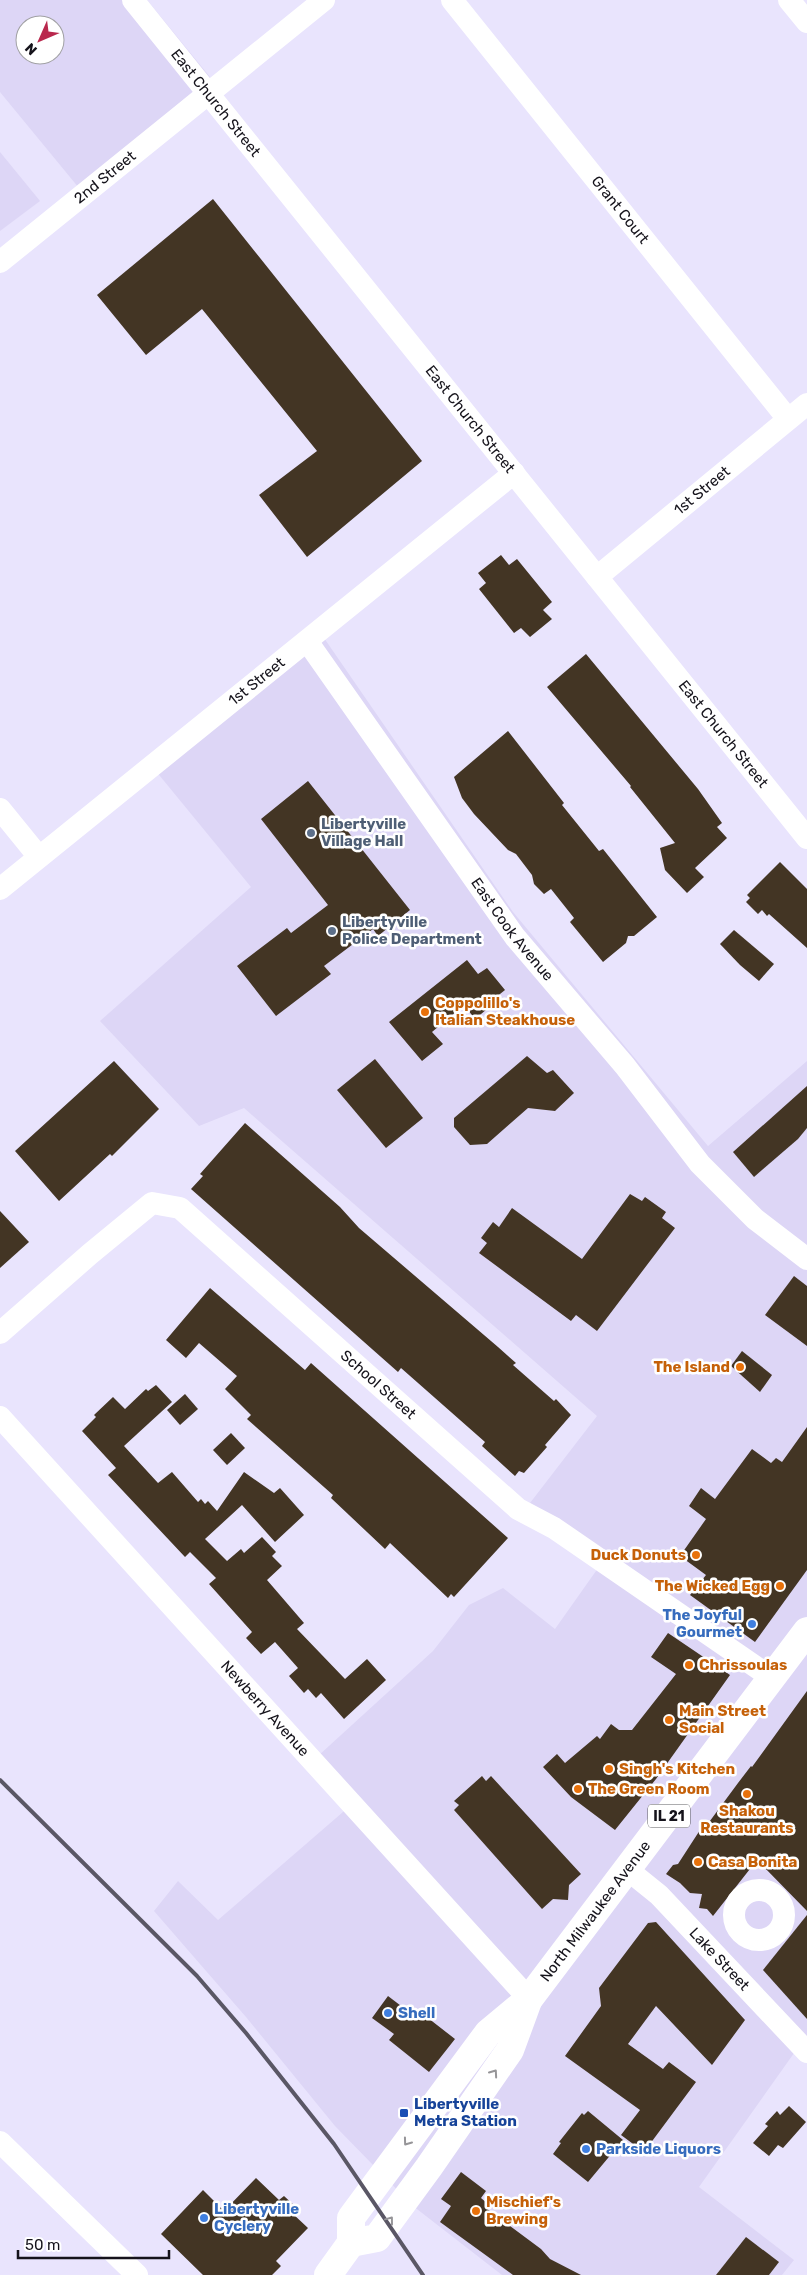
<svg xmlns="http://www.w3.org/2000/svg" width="807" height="2275" viewBox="0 0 807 2275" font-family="Rubik,sans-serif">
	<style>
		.built { fill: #ddd6f6; fill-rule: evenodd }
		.building { fill: #433524 }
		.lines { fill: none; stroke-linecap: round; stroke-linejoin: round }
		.minor { stroke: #fff; stroke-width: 22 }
		.major { stroke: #fff; stroke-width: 28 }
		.rail { stroke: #5a5765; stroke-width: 4 }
		.oneway { stroke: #969598 }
		.service-dot { fill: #5c6f8a; stroke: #fff; stroke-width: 2 }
		.food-dot { fill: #e8710a; stroke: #fff; stroke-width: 2 }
		.shop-dot { fill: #3f7fe0; stroke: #fff; stroke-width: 2 }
		.transit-dot { fill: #1a4fb4; stroke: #fff; stroke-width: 2 }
		.labels { text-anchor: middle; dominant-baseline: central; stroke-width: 5; stroke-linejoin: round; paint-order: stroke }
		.shield { fill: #fff; stroke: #5b5a5f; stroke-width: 1 }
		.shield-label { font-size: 14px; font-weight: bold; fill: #15131b }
		.street-label { font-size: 15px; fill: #15131b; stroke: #fff }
		.service-label { font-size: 15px; font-weight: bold; fill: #4e5e75; stroke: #fff; text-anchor: start }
		.food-label { font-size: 15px; font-weight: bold; fill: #c56008; stroke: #fff; text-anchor: start }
		.shop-label { font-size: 15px; font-weight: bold; fill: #366cbe; stroke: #fff; text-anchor: start }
		.transit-label { font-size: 15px; font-weight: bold; fill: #164399; stroke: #fff; text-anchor: start }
	</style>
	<rect width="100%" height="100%" fill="#e9e4fd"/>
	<g class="built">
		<path d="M 0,0 L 147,0 L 210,77 L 79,188 L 0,92 ZM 25,25 L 55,25 L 55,55 L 25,55 Z"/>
		<path d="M 0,152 L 40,201 L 0,231 Z"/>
		<path d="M 313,622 L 513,912 L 708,1146 L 807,1061 L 807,2042 L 804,2039 L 699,2187 L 794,2260 L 782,2275 L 502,2275 L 413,2206 L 335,2126 L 246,2017 L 154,1911 L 178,1881 L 218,1920 L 358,1799 L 318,1756 L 433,1651 L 469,1605 L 503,1588 L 555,1629 L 608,1554 L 530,1503 L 597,1416 L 244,1108 L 199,1126 L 100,1021 L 251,887 L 146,759 Z"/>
	</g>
	<g class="building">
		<path d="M 213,199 L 422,461 L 307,557 L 259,495 L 317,451 L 202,309 L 146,355 L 97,295 Z"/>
		<path d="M 501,555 L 509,565 L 517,559 L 552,602 L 543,610 L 552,619 L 530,637 L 521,628 L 514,633 L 479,589 L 486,583 L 478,573 Z"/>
		<path d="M 586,654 L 698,789 L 722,823 L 717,827 L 727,838 L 695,868 L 704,877 L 687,893 L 665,870 L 660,848 L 675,843 L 630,787 L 631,786 L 547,687 Z"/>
		<path d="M 508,731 L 564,803 L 562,805 L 599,851 L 603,849 L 657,917 L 634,936 L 628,936 L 626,943 L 603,962 L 570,922 L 574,918 L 551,889 L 544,894 L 534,884 L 532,875 L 516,854 L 508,850 L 474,814 L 462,798 L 454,777 Z"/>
		<path d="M 308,781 L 410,910 L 378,936 L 373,929 L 324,966 L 331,974 L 276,1016 L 237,966 L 287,928 L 291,933 L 328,905 L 261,819 Z"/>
		<path d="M 780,862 L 807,889 L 807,948 L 769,914 L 767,916 L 762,910 L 758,914 L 746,902 L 750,898 L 747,895 Z"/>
		<path d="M 734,930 L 774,964 L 759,981 L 740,965 L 720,944 Z"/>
		<path d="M 467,960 L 478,974 L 487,968 L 505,990 L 495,998 L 498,1000 L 475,1019 L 464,1005 L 432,1032 L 443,1044 L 422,1061 L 389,1022 Z"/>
		<path d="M 527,1056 L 547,1073 L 553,1070 L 574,1093 L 555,1111 L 528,1108 L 487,1144 L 470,1145 L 454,1127 L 454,1118 Z"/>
		<path d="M 375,1059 L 423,1118 L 386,1148 L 337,1090 Z"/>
		<path d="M 114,1061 L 159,1109 L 112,1156 L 110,1154 L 59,1201 L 15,1151 Z"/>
		<path d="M 807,1086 L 807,1128 L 798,1139 L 754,1177 L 733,1152 Z"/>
		<path d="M 245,1123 L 340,1207 L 359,1228 L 498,1347 L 516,1363 L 513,1365 L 554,1401 L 556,1399 L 571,1415 L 545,1445 L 547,1447 L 524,1473 L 519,1471 L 515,1476 L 482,1446 L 485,1442 L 401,1368 L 398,1372 L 191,1189 L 203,1176 L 200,1174 Z"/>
		<path d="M 630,1194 L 642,1201 L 645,1197 L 666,1212 L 662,1218 L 675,1228 L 597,1331 L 576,1315 L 571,1321 L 479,1253 L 487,1243 L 481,1238 L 493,1222 L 499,1227 L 512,1208 L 582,1259 Z"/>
		<path d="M 0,1211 L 29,1242 L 0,1268 Z"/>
		<path d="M 794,1276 L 807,1286 L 807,1346 L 765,1315 Z"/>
		<path d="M 210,1288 L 305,1370 L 311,1363 L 508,1538 L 454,1597 L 451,1594 L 448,1598 L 390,1543 L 385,1549 L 331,1498 L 333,1495 L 247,1419 L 251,1415 L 225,1389 L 237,1376 L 199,1343 L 186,1358 L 166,1340 Z"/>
		<path d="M 742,1351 L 772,1375 L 760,1392 L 731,1366 Z"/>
		<path d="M 156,1385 L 172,1402 L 124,1446 L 158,1483 L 172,1472 L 198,1502 L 201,1499 L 205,1504 L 208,1501 L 217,1511 L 244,1472 L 274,1493 L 280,1488 L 304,1515 L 275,1542 L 242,1505 L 205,1539 L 227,1561 L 241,1549 L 244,1553 L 262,1537 L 276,1552 L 272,1556 L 282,1566 L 267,1580 L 304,1623 L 297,1629 L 345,1679 L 367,1659 L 386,1680 L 344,1719 L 321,1693 L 316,1698 L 308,1689 L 304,1693 L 289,1676 L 298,1668 L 275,1642 L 261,1654 L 246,1638 L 252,1632 L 209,1584 L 216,1578 L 190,1552 L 185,1557 L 108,1475 L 116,1468 L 82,1431 L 96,1417 L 94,1415 L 113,1397 L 125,1409 L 146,1389 L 148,1391 Z"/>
		<path d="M 185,1394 L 198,1409 L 180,1425 L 167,1410 Z"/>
		<path d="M 807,1427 L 807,1570 L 755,1642 L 690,1595 L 706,1575 L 680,1556 L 706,1519 L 689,1506 L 701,1488 L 715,1499 L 752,1449 L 771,1463 L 776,1458 L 782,1462 Z"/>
		<path d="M 231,1433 L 245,1448 L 227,1465 L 213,1450 Z"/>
		<path d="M 668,1633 L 730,1675 L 656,1779 L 615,1830 L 571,1797 L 543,1767 L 557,1754 L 565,1763 L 597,1736 L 600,1739 L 611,1724 L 619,1730 L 632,1730 L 676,1674 L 651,1657 Z"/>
		<path d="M 807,1691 L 807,1911 L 757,1860 L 713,1916 L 707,1909 L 699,1908 L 702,1894 L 690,1893 L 680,1883 L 666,1874 L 673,1865 L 678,1864 L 700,1830 L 704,1829 L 738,1783 L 751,1766 L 752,1767 Z"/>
		<path d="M 482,1776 L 486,1781 L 491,1776 L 581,1874 L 569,1885 L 568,1900 L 553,1899 L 542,1909 L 454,1810 L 459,1805 L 454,1801 Z"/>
		<path d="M 807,1915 L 807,2019 L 763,1970 Z"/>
		<path d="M 656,1922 L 745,2020 L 712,2065 L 656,2006 L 628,2044 L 663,2069 L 669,2062 L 696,2082 L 644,2152 L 621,2135 L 640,2110 L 565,2056 L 601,2006 L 599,1988 L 648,1923 Z"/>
		<path d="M 388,1996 L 409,2012 L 419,2011 L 455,2039 L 429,2072 L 389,2040 L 394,2034 L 372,2018 Z"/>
		<path d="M 789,2106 L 806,2122 L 783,2148 L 778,2145 L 769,2156 L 753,2143 L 768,2126 L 765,2124 L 777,2111 L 780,2115 Z"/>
		<path d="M 588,2111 L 623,2140 L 588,2182 L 553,2154 L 561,2143 L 559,2142 L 582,2113 L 584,2115 Z"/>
		<path d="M 461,2172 L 486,2191 L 481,2198 L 488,2204 L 486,2208 L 541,2249 L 550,2259 L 581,2275 L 513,2275 L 440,2222 L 451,2206 L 441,2199 Z"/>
		<path d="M 256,2178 L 279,2200 L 284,2196 L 297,2208 L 292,2213 L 308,2228 L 276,2261 L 281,2266 L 272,2275 L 203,2275 L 161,2234 L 203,2190 L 224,2211 Z"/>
		<path d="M 746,2237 L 779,2262 L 769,2275 L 716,2275 Z"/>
	</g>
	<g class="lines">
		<g class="minor">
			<path id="s1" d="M 133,0 L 807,838"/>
			<path id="s2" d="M 452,0 L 788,419"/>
			<path d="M 789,0 L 807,22"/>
			<path id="s3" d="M 0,262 L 324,0"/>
			<path id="s4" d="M 597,577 L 807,404"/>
			<path id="s5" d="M 307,641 L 515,937 L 625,1066 L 700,1164 L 755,1219 L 807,1259"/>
			<path d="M 0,809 L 39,857"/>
			<path id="s6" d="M 0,889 L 514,473"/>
			<path id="s7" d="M 0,1333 L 90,1254 L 152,1203 L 180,1208 L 518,1509 L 554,1528 L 772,1678"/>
			<path id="s8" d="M 0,1417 L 529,1999"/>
			<path id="s9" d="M 628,1870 L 659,1895 L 807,2052"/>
			<circle cx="759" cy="1915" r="25"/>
			<path d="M 0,2142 L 137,2275"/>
		</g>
		<g class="major">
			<path d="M 351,2243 L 377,2238 L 429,2167 L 510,2050 L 528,2001"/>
			<path id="s10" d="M 328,2275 L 351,2243 L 351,2218 L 488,2033 L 529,1999 L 807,1631"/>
		</g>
		<path class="rail" d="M 0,1780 L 197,1976 L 246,2033 L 334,2144 L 423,2275"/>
	</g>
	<defs><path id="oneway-chevron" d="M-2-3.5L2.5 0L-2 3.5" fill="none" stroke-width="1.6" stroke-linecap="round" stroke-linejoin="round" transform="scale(1.25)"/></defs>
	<g class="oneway">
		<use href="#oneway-chevron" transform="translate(494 2073) rotate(-55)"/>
		<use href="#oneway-chevron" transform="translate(407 2142) rotate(126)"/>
		<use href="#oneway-chevron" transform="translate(390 2220) rotate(-53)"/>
	</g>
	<g class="service-dot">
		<circle cx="311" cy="833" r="5"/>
		<circle cx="332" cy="931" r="5"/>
	</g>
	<g class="food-dot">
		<circle cx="425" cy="1012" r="5"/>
		<circle cx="740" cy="1367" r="5"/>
		<circle cx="696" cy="1555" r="5"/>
		<circle cx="780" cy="1586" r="5"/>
		<circle cx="689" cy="1665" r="5"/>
		<circle cx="669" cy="1720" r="5"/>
		<circle cx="609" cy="1769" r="5"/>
		<circle cx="578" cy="1789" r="5"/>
		<circle cx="747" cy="1794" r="5"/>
		<circle cx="698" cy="1862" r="5"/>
		<circle cx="476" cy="2211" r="5"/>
	</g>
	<g class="shop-dot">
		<circle cx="752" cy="1624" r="5"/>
		<circle cx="388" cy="2013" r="5"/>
		<circle cx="586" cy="2149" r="5"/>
		<circle cx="204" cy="2218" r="5"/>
	</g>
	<rect class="transit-dot" x="399" y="2108" width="10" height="10" rx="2.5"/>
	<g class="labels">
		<rect class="shield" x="648" y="1804.5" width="42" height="23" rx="4"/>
		<g class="shield-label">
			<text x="669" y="1816">IL 21</text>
		</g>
		<g class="street-label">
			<text stroke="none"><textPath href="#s1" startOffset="132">East Church Street</textPath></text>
			<text stroke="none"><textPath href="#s3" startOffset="135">2nd Street</textPath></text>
			<text stroke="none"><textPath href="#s2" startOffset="269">Grant Court</textPath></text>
			<text stroke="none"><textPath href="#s1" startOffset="538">East Church Street</textPath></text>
			<text stroke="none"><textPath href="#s4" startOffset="136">1st Street</textPath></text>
			<text stroke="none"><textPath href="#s6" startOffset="330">1st Street</textPath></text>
			<text stroke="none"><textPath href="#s1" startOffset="942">East Church Street</textPath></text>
			<text stroke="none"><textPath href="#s5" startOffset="354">East Cook Avenue</textPath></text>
			<text stroke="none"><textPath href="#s7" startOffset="494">School Street</textPath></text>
			<text stroke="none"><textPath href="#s8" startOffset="394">Newberry Avenue</textPath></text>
			<text stroke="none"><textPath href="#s10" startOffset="458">North Milwaukee Avenue</textPath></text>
			<text stroke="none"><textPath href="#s9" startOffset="128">Lake Street</textPath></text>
		</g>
		<g class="service-label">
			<text x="321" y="824">Libertyville<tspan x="321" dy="17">Village Hall</tspan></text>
			<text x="342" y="922">Libertyville<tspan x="342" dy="17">Police Department</tspan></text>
		</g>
		<g class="food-label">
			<text x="435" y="1003">Coppolillo's<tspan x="435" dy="17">Italian Steakhouse</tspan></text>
			<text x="730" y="1367" text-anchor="end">The Island</text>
			<text x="686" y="1555" text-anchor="end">Duck Donuts</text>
			<text x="770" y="1586" text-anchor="end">The Wicked Egg</text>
			<text x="699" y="1665">Chrissoulas</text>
			<text x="679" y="1711">Main Street<tspan x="679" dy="17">Social</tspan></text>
			<text x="619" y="1769">Singh's Kitchen</text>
			<text x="588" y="1789">The Green Room</text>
			<text x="747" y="1811" text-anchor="middle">Shakou<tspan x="747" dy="17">Restaurants</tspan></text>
			<text x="708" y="1862">Casa Bonita</text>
			<text x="486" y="2202">Mischief's<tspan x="486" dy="17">Brewing</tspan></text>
		</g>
		<g class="shop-label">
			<text x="742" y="1615" text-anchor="end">The Joyful<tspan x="742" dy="17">Gourmet</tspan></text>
			<text x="398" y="2013">Shell</text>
			<text x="596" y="2149">Parkside Liquors</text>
			<text x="214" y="2209">Libertyville<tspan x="214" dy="17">Cyclery</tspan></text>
		</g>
		<g class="transit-label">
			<text x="414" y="2104">Libertyville<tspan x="414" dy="17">Metra Station</tspan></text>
		</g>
	</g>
	<g transform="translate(40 40) rotate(225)"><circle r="24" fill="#ffffff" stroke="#a1a1a4"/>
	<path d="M0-4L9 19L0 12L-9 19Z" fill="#b9284d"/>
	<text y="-8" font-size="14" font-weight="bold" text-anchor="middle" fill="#15131b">N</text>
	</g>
	<path d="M18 2250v8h151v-8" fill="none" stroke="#15131b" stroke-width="2.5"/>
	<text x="25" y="2250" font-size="15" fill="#15131b" stroke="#ffffff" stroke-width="4" paint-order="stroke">50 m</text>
</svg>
